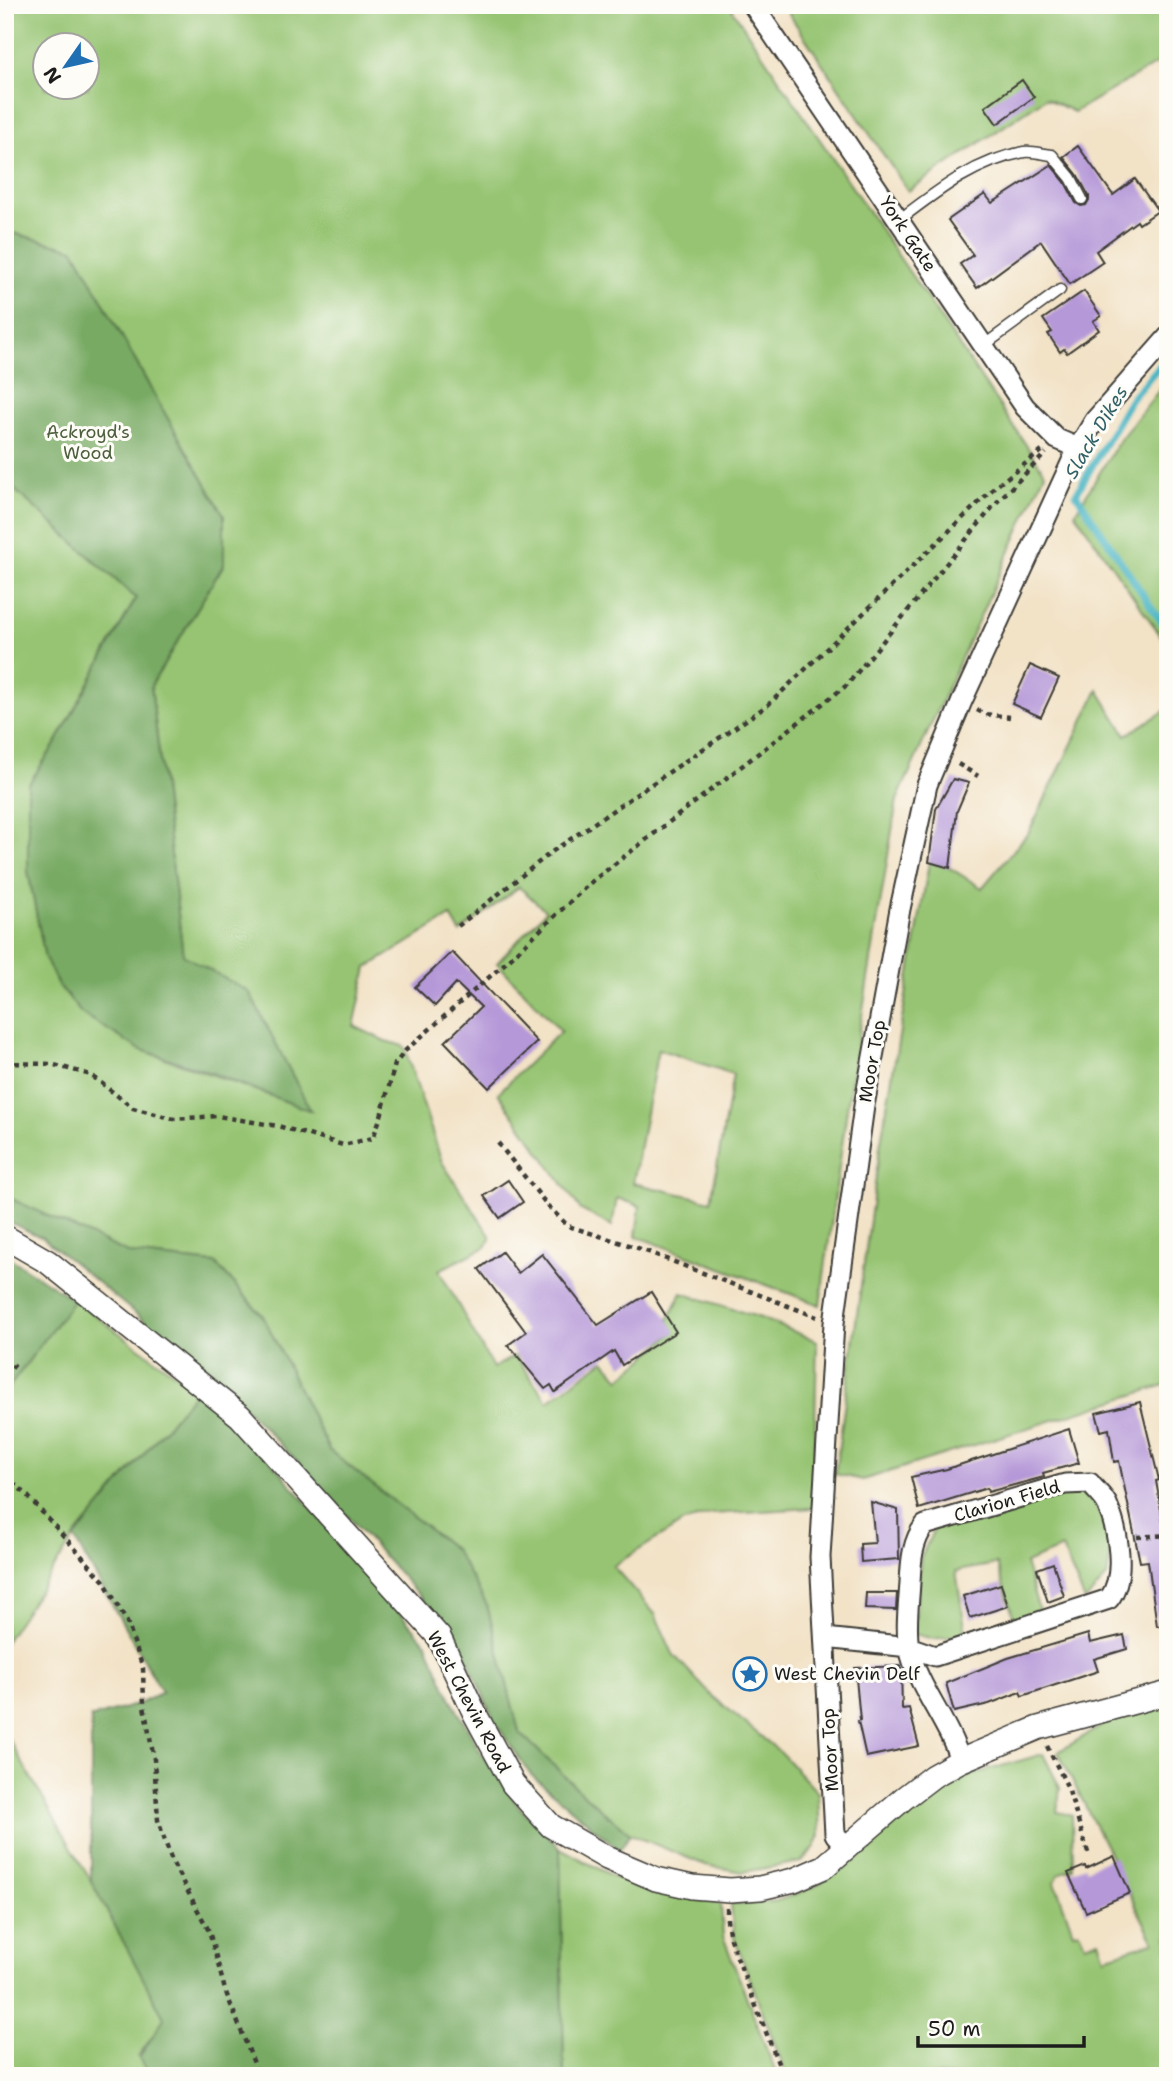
<svg xmlns="http://www.w3.org/2000/svg" width="1173" height="2081" viewBox="0 0 1173 2081" font-family="'Shantell Sans',sans-serif">
	<style>
		.green { fill: #96c472; stroke: #597047; stroke-width: 2; fill-rule: evenodd }
		.forest { fill: #78aa64; stroke: #4a6340; stroke-width: 2 }
		.lines { fill: none; stroke-linecap: round; stroke-linejoin: round }
		.stream { stroke: #48b5c4; stroke-width: 7 }
		.building { fill: #b598d8 }
		.service-casing { stroke: #3c3a36; stroke-width: 13 }
		.minor-casing { stroke: #3c3a36; stroke-width: 23 }
		.tertiary-casing { stroke: #3c3a36; stroke-width: 26 }
		.path { stroke: #3c3a36; stroke-width: 4.5; stroke-dasharray: 5 5; stroke-linecap: butt }
		.service { stroke: #fff; stroke-width: 10 }
		.minor { stroke: #fff; stroke-width: 19 }
		.tertiary { stroke: #fff; stroke-width: 23 }
		.labels { text-anchor: middle; dominant-baseline: central; stroke-width: 6; stroke-linejoin: round; paint-order: stroke }
		.street-label { font-size: 18px; fill: #1c1c1c; stroke: #fdfcf7 }
		.park-label { font-size: 18px; fill: #4d5f3e; stroke: #fdfcf7 }
		.poi-label { font-size: 18px; fill: #1c1c1c; stroke: #fdfcf7; text-anchor: start }
		.water-label { font-size: 19px; font-style: italic; fill: #306168; stroke: #fdfcf7 }
	</style>
	<rect width="100%" height="100%" fill="#fdfcf7"/>
	<filter id="ink" filterUnits="userSpaceOnUse"><feTurbulence type="fractalNoise" baseFrequency=".0143" numOctaves="2"/><feDisplacementMap in="SourceGraphic" scale="14" xChannelSelector="R" yChannelSelector="G"/><feConvolveMatrix kernelMatrix="1 2 1 2 8 2 1 2 1" color-interpolation-filters="sRGB"/></filter>
	<filter id="wash" filterUnits="userSpaceOnUse"><feTurbulence type="fractalNoise" baseFrequency=".00686" numOctaves="4" result="noise"/><feDisplacementMap in="SourceGraphic" scale="28" xChannelSelector="R" yChannelSelector="G"/><feGaussianBlur stdDeviation="1.57" result="paint"/><feColorMatrix in="noise" values="0 0 0 0 0 0 0 0 0 0 0 0 0 0 0 0 0 1.4 0 .05"/><feComposite in="paint" operator="in"/></filter>
	<g filter="url(#wash)">
		<rect width="100%" height="100%" fill="#f2e2c6"/>
		<g class="green">
			<path d="M 5,5 L 729,5 L 1045,473 L 897,800 L 848,1102 L 820,1305 L 636,1236 L 640,1206 L 617,1198 L 612,1226 L 581,1210 L 498,1093 L 561,1031 L 497,963 L 546,911 L 519,887 L 460,932 L 451,916 L 367,968 L 354,1026 L 385,1041 L 404,1046 L 442,1162 L 491,1237 L 486,1247 L 439,1270 L 493,1368 L 515,1356 L 548,1401 L 604,1360 L 620,1379 L 674,1332 L 668,1320 L 682,1293 L 758,1317 L 817,1341 L 813,1508 L 711,1514 L 684,1522 L 613,1566 L 655,1614 L 673,1654 L 710,1694 L 781,1753 L 818,1793 L 820,1835 L 815,1847 L 801,1862 L 743,1872 L 705,1865 L 630,1834 L 581,1792 L 519,1732 L 487,1605 L 388,1498 L 329,1450 L 263,1316 L 215,1263 L 130,1254 L 5,1196 L 5,481 L 136,598 L 56,743 L 28,785 L 28,871 L 45,958 L 58,985 L 139,1049 L 310,1110 L 249,992 L 183,956 L 151,686 L 224,564 L 152,391 L 74,249 L 5,231 ZM 46,46 L 88,46 L 88,88 L 46,88 ZM 658,1049 L 733,1074 L 711,1201 L 633,1183 Z"/>
			<path d="M 783,5 L 1168,5 L 1168,57 L 1074,112 L 1046,98 L 908,191 Z"/>
			<path d="M 1168,379 L 1168,646 L 1075,513 L 1121,438 Z"/>
			<path d="M 1098,690 L 1126,735 L 1168,709 L 1168,1384 L 863,1480 L 835,1474 L 880,1147 L 929,862 L 950,868 L 982,888 L 1029,832 Z"/>
			<path d="M 74,1300 L 197,1390 L 74,1538 L 5,1642 L 5,1393 Z"/>
			<path d="M 1076,1490 L 1093,1502 L 1104,1520 L 1111,1551 L 1107,1577 L 1085,1601 L 1062,1548 L 1025,1563 L 1040,1614 L 1015,1622 L 997,1564 L 956,1571 L 966,1634 L 934,1639 L 914,1634 L 921,1557 L 934,1529 Z"/>
			<path d="M 1168,1704 L 1168,2076 L 787,2076 L 734,1937 L 731,1905 L 777,1901 L 814,1887 L 865,1852 L 911,1809 L 947,1782 L 1043,1754 L 1060,1788 L 1057,1812 L 1072,1815 L 1073,1868 L 1059,1874 L 1055,1882 L 1073,1932 L 1079,1931 L 1085,1945 L 1099,1940 L 1105,1957 L 1154,1942 L 1058,1752 L 1115,1718 Z"/>
			<path d="M 5,1733 L 91,1881 L 166,2018 L 138,2056 L 151,2076 L 5,2076 Z"/>
			<path d="M 560,1848 L 616,1878 L 657,1891 L 721,1904 L 723,1936 L 777,2076 L 564,2076 Z"/>
		</g>
		<g class="forest">
			<path d="M 5,231 L 74,249 L 152,391 L 224,515 L 224,564 L 151,686 L 183,955 L 249,992 L 311,1111 L 212,1073 L 139,1049 L 81,1013 L 58,985 L 45,958 L 28,871 L 28,785 L 56,743 L 136,598 L 5,481 Z"/>
			<path d="M 5,1196 L 130,1254 L 215,1263 L 263,1316 L 329,1450 L 455,1550 L 487,1605 L 519,1732 L 581,1792 L 630,1834 L 620,1850 L 530,1774 L 495,1722 L 459,1640 L 317,1482 L 244,1407 L 157,1331 L 43,1238 L 5,1220 Z"/>
			<path d="M 5,1255 L 74,1300 L 12,1383 L 5,1379 Z"/>
			<path d="M 197,1390 L 241,1426 L 427,1644 L 450,1697 L 481,1753 L 519,1807 L 560,1848 L 564,2076 L 151,2076 L 139,2058 L 164,2018 L 91,1881 L 91,1718 L 139,1704 L 162,1692 L 74,1538 Z"/>
		</g>
		<g class="lines">
			<path class="stream" d="M 1168,356 L 1131,399 L 1076,494 L 1168,632"/>
		</g>
		<g id="blocks">
			<g class="building">
				<path d="M 1022,80 L 1034,97 L 997,124 L 985,107 Z"/>
				<path d="M 1078,146 L 1113,195 L 1135,179 L 1158,211 L 1139,224 L 1137,221 L 1096,251 L 1103,262 L 1070,284 L 1041,241 L 977,288 L 960,264 L 973,255 L 948,220 L 985,194 L 992,203 L 1051,165 L 1065,182 L 1076,203 L 1081,206 L 1086,205 L 1089,200 L 1089,196 L 1077,174 L 1063,157 Z"/>
				<path d="M 1084,291 L 1101,316 L 1093,321 L 1099,330 L 1067,353 L 1064,349 L 1060,352 L 1048,334 L 1052,332 L 1043,319 Z"/>
				<path d="M 1030,665 L 1059,678 L 1041,717 L 1012,704 Z"/>
				<path d="M 953,779 L 969,783 L 957,811 L 950,868 L 929,862 L 936,809 Z"/>
				<path d="M 452,952 L 537,1042 L 489,1088 L 445,1042 L 481,1007 L 456,983 L 435,1006 L 415,987 Z"/>
				<path d="M 508,1180 L 523,1202 L 500,1218 L 484,1196 Z"/>
				<path d="M 502,1252 L 518,1273 L 542,1254 L 598,1325 L 651,1292 L 676,1332 L 622,1365 L 614,1351 L 555,1392 L 551,1385 L 545,1389 L 508,1345 L 526,1332 L 479,1269 Z"/>
				<path d="M 1140,1402 L 1159,1480 L 1156,1481 L 1168,1550 L 1168,1625 L 1157,1626 L 1148,1561 L 1140,1562 L 1119,1461 L 1114,1462 L 1109,1429 L 1101,1431 L 1096,1413 Z"/>
				<path d="M 1069,1429 L 1079,1463 L 1043,1473 L 1044,1477 L 988,1492 L 987,1488 L 919,1509 L 911,1477 L 947,1469 Z"/>
				<path d="M 871,1502 L 898,1510 L 899,1559 L 861,1562 L 860,1544 L 875,1543 Z"/>
				<path d="M 1053,1563 L 1064,1596 L 1048,1602 L 1037,1569 Z"/>
				<path d="M 1001,1584 L 1008,1606 L 970,1618 L 963,1596 Z"/>
				<path d="M 866,1593 L 897,1593 L 896,1610 L 865,1609 Z"/>
				<path d="M 1088,1634 L 1090,1643 L 1124,1635 L 1127,1649 L 1094,1659 L 1098,1671 L 1022,1696 L 1020,1692 L 989,1704 L 954,1712 L 946,1683 L 1008,1658 Z"/>
				<path d="M 901,1666 L 902,1709 L 909,1708 L 919,1746 L 866,1757 L 858,1721 L 860,1720 L 855,1668 Z"/>
				<path d="M 1114,1856 L 1130,1893 L 1086,1912 L 1068,1873 L 1085,1866 L 1086,1869 Z"/>
			</g>
		</g>
	</g>
	<g filter="url(#ink)">
		<use href="#blocks" fill-opacity="0" stroke="#3c3a36" stroke-width="2"/>
		<g class="lines">
			<defs>
				<g id="service">
					<path d="M 899,220 C 937,191 975,161 1024,152 C 1033,151 1043,154 1052,155 L 1071,178 L 1082,199"/>
					<path d="M 983,346 L 1060,290"/>
				</g>
				<g id="minor">
					<path d="M 753,5 L 1025,407 L 1057,439 L 1078,448"/>
					<path d="M 825,1638 L 909,1647 L 935,1656 L 1109,1599 C 1127,1576 1118,1530 1107,1504 C 1104,1497 1095,1490 1090,1483 L 1065,1484 L 925,1525 C 912,1541 911,1562 910,1582 C 909,1603 905,1627 909,1647 C 917,1688 949,1721 960,1761"/>
					<path d="M 846,1847 L 835,1834 L 820,1557 L 834,1323 L 864,1106 L 900,909 L 927,785 L 962,701 L 1078,448 L 1095,420 L 1168,337"/>
				</g>
				<path id="tertiary" d="M 5,1237 L 48,1262 L 240,1416 L 439,1637 L 475,1714 L 513,1784 L 551,1826 L 607,1858 L 656,1879 L 692,1887 L 730,1890 L 760,1888 L 794,1880 L 824,1867 L 904,1798 L 933,1776 L 960,1761 L 1038,1728 L 1168,1693"/>
			</defs>
			<use href="#service" class="service-casing"/>
			<use href="#minor" class="minor-casing"/>
			<use href="#tertiary" class="tertiary-casing"/>
			<g class="path">
				<path d="M 977,710 L 985,714 L 1010,717"/>
				<path d="M 958,764 L 978,776"/>
				<path d="M 458,926 L 553,851 L 768,705 L 996,486 L 1042,451"/>
				<path d="M 5,1063 L 51,1064 L 91,1075 L 133,1108 L 174,1119 L 217,1116 L 278,1126 L 343,1145 L 373,1138 L 381,1116 L 395,1064 L 406,1050 L 503,965 L 590,883 L 847,685 L 996,503 L 1046,453"/>
				<path d="M 498,1143 L 548,1206 L 568,1226 L 638,1248 L 817,1317"/>
				<path d="M 5,1359 L 14,1365 L 5,1378"/>
				<path d="M 5,1476 L 25,1493 L 104,1581 L 127,1622 L 143,1668 L 144,1706 L 154,1759 L 158,1820 L 172,1862 L 209,1931 L 225,1990 L 259,2076"/>
				<path d="M 1137,1537 L 1168,1535"/>
				<path d="M 1047,1746 L 1068,1788 L 1089,1856"/>
				<path d="M 727,1908 L 727,1920 L 730,1939 L 783,2076"/>
			</g>
			<use href="#service" class="service"/>
			<use href="#minor" class="minor"/>
			<use href="#tertiary" class="tertiary"/>
		</g>
	</g>
	<defs>
		<symbol id="sight-ring" viewBox="-11 -11 22 22"><circle r="9.5" fill="#fdfcf7" stroke="#1f6fb2" stroke-width="1.5"/><path d="M0-6L1.8-2.2L6-1.7L2.9 1.2L3.7 5.4L0 3.3L-3.7 5.4L-2.9 1.2L-6-1.7L-1.8-2.2Z" fill="#1f6fb2"/></symbol>
	</defs>
	<g fill-rule="evenodd">
		<use href="#sight-ring" x="731" y="1655" width="38" height="38"/>
	</g>
	<g class="labels">
		<g class="street-label">
			<text transform="translate(908 234) rotate(56)">York Gate</text>
			<text transform="translate(872 1061) rotate(-80)">Moor Top</text>
			<text transform="translate(1007 1501) rotate(-16)">Clarion Field</text>
			<text transform="translate(469 1702) rotate(62)">West Chevin Road</text>
			<text transform="translate(830 1750) rotate(-93)">Moor Top</text>
		</g>
		<g class="park-label">
			<text x="88" y="432">Ackroyd's<tspan x="88" dy="21">Wood</tspan></text>
		</g>
		<g class="poi-label">
			<text x="774" y="1674">West Chevin Delf</text>
		</g>
		<g class="water-label">
			<text transform="translate(1096 432) rotate(-59)">Slack Dikes</text>
		</g>
	</g>
	<rect width="1173" height="2081" fill="none" stroke="#fdfcf7" stroke-width="28"/>
	<g transform="translate(66 66) rotate(236)"><circle r="33" fill="#fdfcf7" stroke="#a3a29f" stroke-width="2"/>
	<path d="M0-5L12 26L0 18L-12 26Z" fill="#1f6fb2"/>
	<text y="-10" font-size="19" font-weight="bold" text-anchor="middle" fill="#1c1c1c">N</text>
	</g>
	<path d="M918 2036v10h166v-10" fill="none" stroke="#1c1c1c" stroke-width="3.5"/>
	<text x="928" y="2036" font-size="21" fill="#1c1c1c" stroke="#fdfcf7" stroke-width="5" paint-order="stroke">50 m</text>
</svg>
